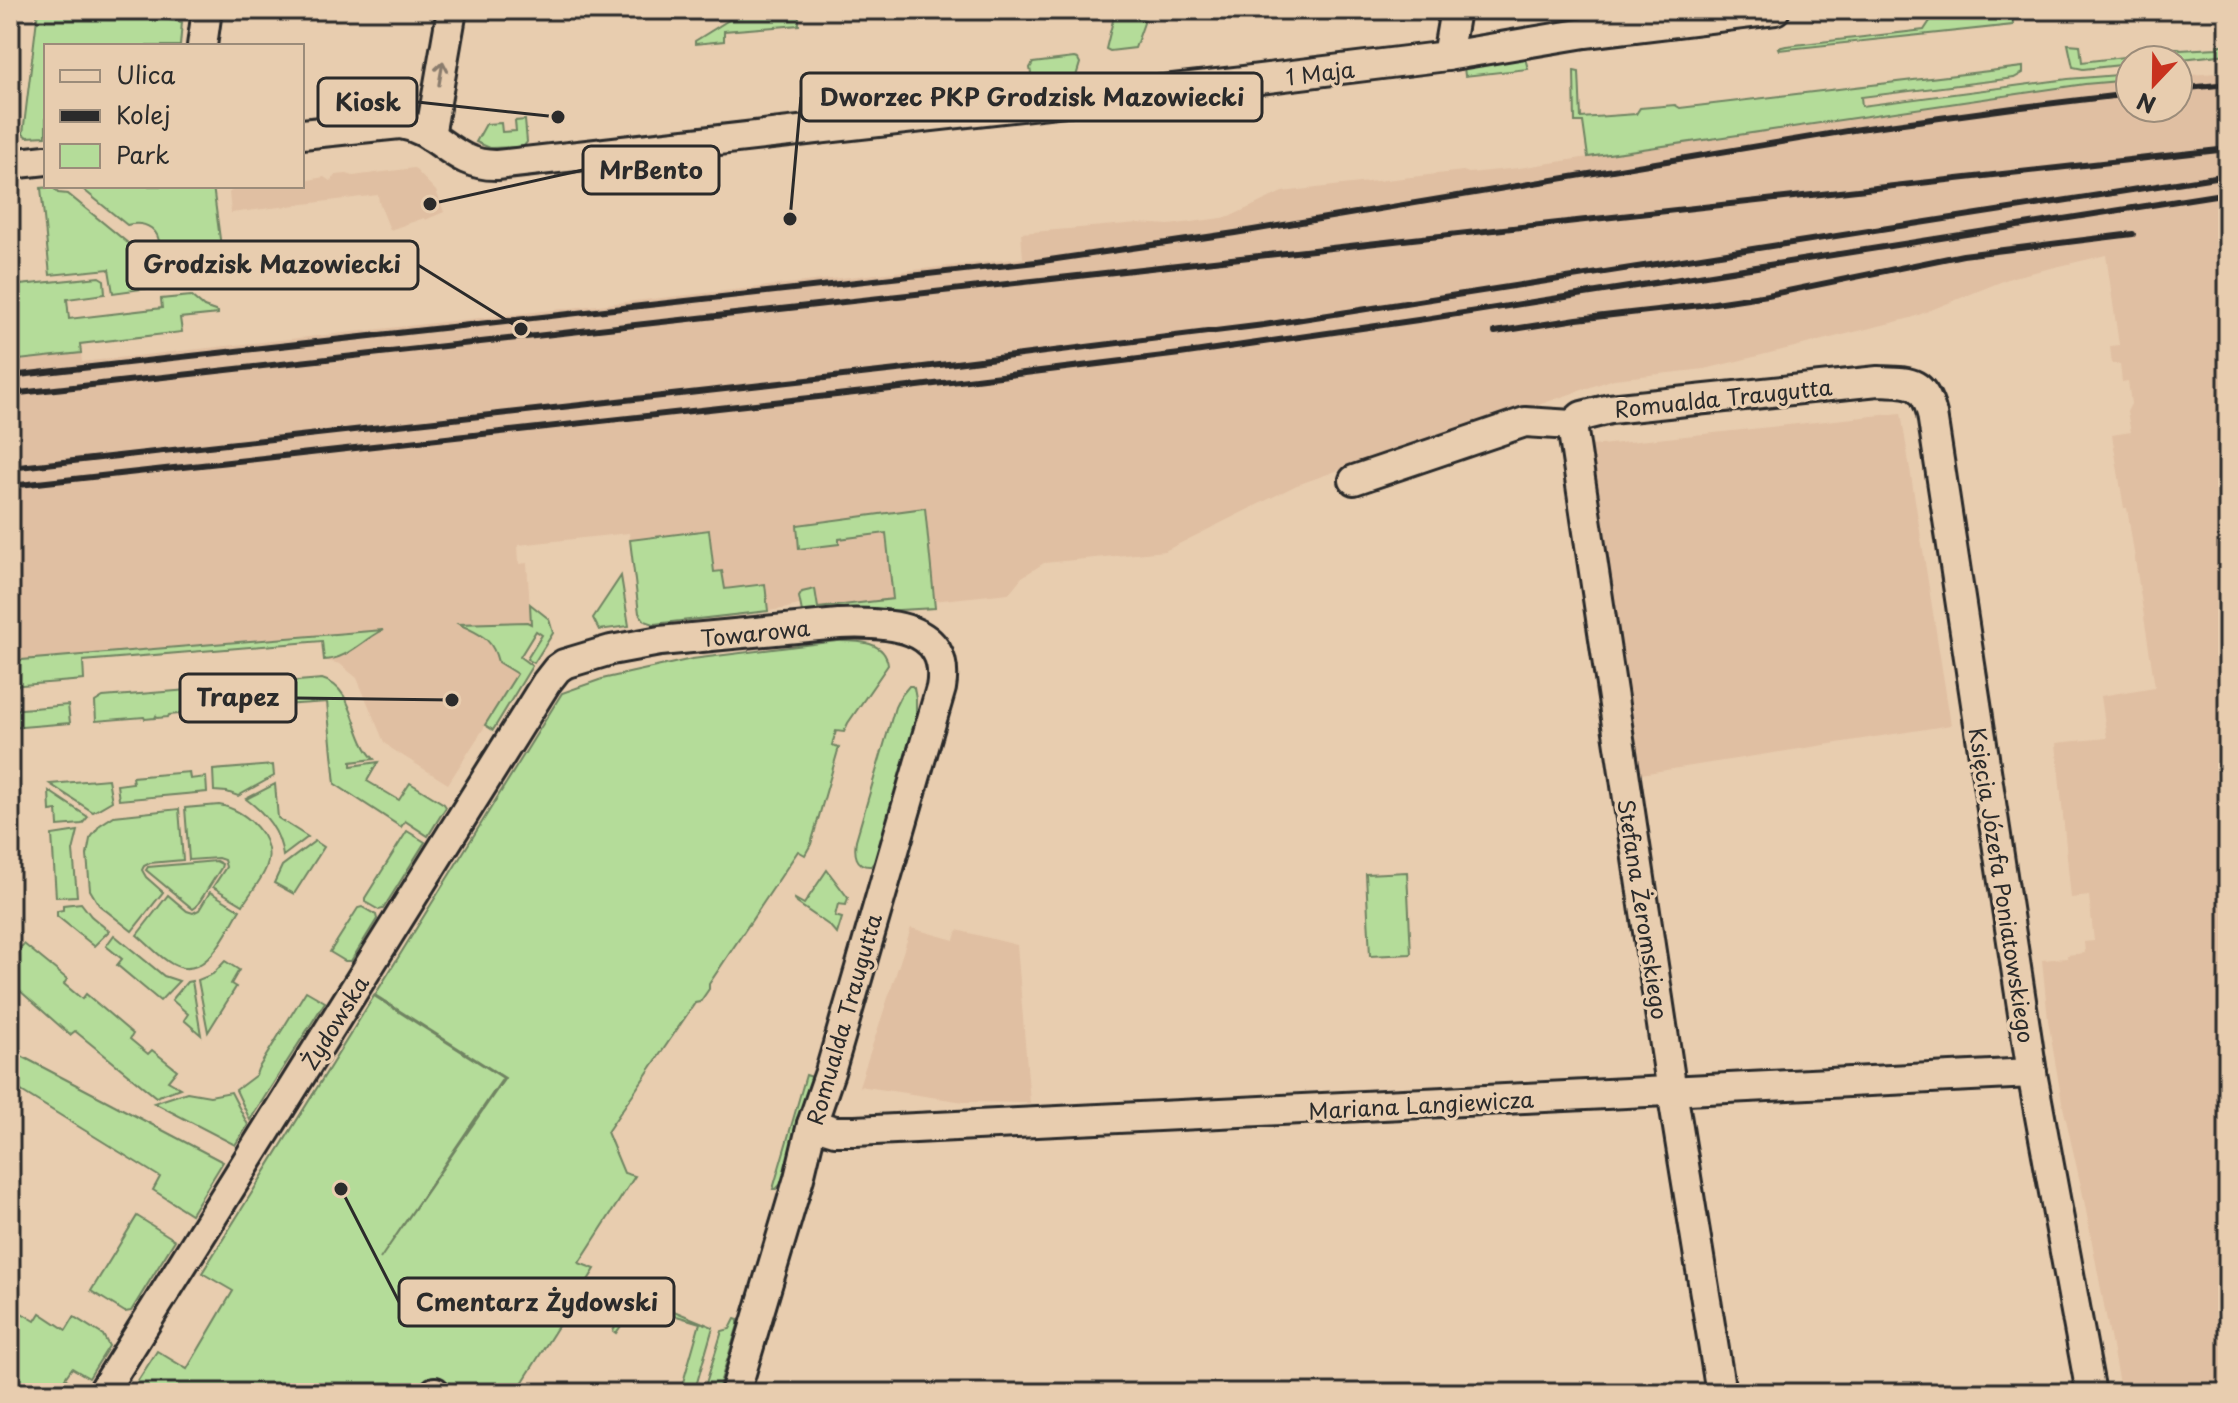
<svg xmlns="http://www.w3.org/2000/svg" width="2238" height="1403" viewBox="0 0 2238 1403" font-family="'Playpen Sans',sans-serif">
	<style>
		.built { fill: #e0bfa2 }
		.green { fill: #b4dc99; stroke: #708462; stroke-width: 2 }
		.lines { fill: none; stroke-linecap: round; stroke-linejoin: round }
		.street-casing { stroke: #2b2b2b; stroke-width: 34 }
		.street { stroke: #e8cdaf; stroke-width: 28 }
		.rail { stroke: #2b2b2b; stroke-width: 6 }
		.oneway { stroke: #8a7c6d }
		.labels { text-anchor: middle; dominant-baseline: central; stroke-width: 7; stroke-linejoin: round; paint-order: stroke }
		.street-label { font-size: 22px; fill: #2b2b2b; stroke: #e8cdaf }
		.leader { fill: none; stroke: #2b2b2b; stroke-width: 3 }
		.callout-dot { fill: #2b2b2b; stroke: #e8cdaf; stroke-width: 3 }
		.callout { fill: #e8cdaf; stroke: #2b2b2b; stroke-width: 3 }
		.callout-label { font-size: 24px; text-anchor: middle; font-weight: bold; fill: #2b2b2b }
	</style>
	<rect width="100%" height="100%" fill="#e8cdaf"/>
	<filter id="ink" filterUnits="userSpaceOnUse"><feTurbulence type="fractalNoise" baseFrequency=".0125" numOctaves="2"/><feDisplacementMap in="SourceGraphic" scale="16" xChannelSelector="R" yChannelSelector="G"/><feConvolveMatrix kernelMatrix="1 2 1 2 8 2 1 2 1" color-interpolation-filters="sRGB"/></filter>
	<g filter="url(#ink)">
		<g class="built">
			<path d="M 2228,72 L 2228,1393 L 2131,1393 L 2130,1387 L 2120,1389 L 2083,1195 L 2062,1102 L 2048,1020 L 2042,960 L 2067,958 L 2067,955 L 2085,953 L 2084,942 L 2094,941 L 2089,896 L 2071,898 L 2056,743 L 2107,738 L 2101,696 L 2155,687 L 2127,508 L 2124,508 L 2112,435 L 2131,432 L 2127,412 L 2131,404 L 2128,381 L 2122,382 L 2120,364 L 2112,364 L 2110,346 L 2119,345 L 2106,255 L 2013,277 L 1911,318 L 1705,369 L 1614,379 L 1407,450 L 1381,455 L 1297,485 L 1165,551 L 1044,563 L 1022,577 L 1009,593 L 819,613 L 799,605 L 783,609 L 710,618 L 699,531 L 630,540 L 629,533 L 518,545 L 519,564 L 527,563 L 531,625 L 537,629 L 520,657 L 523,667 L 448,784 L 392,749 L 384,742 L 357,678 L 340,664 L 324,660 L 322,635 L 10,661 L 10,361 L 81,353 L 82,362 L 1023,258 L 1021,233 L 1138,223 L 1169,225 L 1229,217 L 1282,192 L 1463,171 L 1469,173 L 1519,168 L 1778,127 L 2102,82 L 2130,80 L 2130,108 L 2178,108 L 2178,76 Z"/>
			<path d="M 414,168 L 436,191 L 444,212 L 425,220 L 424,218 L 390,230 L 379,202 L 378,195 L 231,213 L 229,193 L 236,186 L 302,186 L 302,180 L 304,181 L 324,177 L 330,181 L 336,175 L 347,174 L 353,176 Z"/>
			<path d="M 1901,413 L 1951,725 L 1641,774 L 1591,446 Z"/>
			<path d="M 911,928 L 954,940 L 957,930 L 1017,945 L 1030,1103 L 964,1102 L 859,1086 Z"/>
		</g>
		<g class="green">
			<path d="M 38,10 L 104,10 L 182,22 L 180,46 L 46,46 L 46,136 L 27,137 L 23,134 Z"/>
			<path d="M 745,10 L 799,10 L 799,25 L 724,31 L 724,41 L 695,44 L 695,41 Z"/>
			<path d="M 1954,10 L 2012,10 L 2013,25 L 1779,50 L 1778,48 L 1786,46 L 1924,30 L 1936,12 Z"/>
			<path d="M 1115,12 L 1145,20 L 1135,48 L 1110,51 L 1106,49 Z"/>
			<path d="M 2068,44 L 2080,45 L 2082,62 L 2174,51 L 2174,48 L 2179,48 L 2180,50 L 2217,48 L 2217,45 L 2228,45 L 2228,54 L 2172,60 L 2130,60 L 2130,64 L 2083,69 L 2073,67 Z"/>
			<path d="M 1521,55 L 1525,58 L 1528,69 L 1465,76 L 1464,67 Z"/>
			<path d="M 1074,58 L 1078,59 L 1080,63 L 1074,83 L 1038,87 L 1033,85 L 1030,68 L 1033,63 Z"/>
			<path d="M 2023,67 L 2023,73 L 2014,78 L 1861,97 L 1862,106 L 2068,79 L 2130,74 L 2130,80 L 2085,84 L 1588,157 L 1583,122 L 1575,122 L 1574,71 L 1579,72 L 1581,118 L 1636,114 L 1640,108 L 1675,105 L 1680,108 Z"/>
			<path d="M 525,120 L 527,142 L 523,147 L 490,148 L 476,142 L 486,124 L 501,123 L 502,132 L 516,131 L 515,121 Z"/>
			<path d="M 79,186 L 213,186 L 223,262 L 221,277 C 214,284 207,287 197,283 L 159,251 C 162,230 146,220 127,225 Z"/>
			<path d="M 53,187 L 58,193 L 68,194 L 178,284 L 113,293 L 109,269 L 50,275 L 41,188 Z"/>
			<path d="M 99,277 L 104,280 L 105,294 L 67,299 L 69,319 L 162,308 L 161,299 L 191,296 L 204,307 L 218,312 L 218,314 L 180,318 L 182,332 L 80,344 L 81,353 L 10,361 L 10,286 Z"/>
			<path d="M 925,508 L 935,608 L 808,615 L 802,612 L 799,597 L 802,592 L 815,589 L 818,608 L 893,599 L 886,533 L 839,539 L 839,544 L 799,549 L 797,525 Z"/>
			<path d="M 709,530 L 714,572 L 722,571 L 725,589 L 765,584 L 768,611 L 654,624 L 645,621 L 639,613 L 630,540 Z"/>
			<path d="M 621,576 L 629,626 L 599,630 L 593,618 Z"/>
			<path d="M 530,604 L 549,619 L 553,633 L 534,663 L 527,659 L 542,635 L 536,631 L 520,657 L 532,666 L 493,730 L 485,725 L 517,674 L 498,662 C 492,637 480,635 459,624 L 527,622 L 531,624 Z"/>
			<path d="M 383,630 C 362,640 348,659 324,660 L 322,641 L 83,661 L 84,680 L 10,686 L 10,661 Z"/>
			<path d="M 837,641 C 857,641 885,640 888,665 L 848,723 L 844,732 L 836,731 L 832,745 L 839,747 L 811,844 L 805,855 L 798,851 L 709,984 L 709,989 L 700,1002 L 695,1003 L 607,1132 L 624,1173 L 635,1176 L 579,1263 L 595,1269 L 582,1290 L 627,1317 L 616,1333 L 613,1331 L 615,1327 L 574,1301 L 517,1391 L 519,1393 L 453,1393 L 436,1380 L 437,1376 L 426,1393 L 130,1393 L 157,1351 L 187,1369 L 233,1291 L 202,1273 L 374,996 L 503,1078 L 380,1259 L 505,1078 L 375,995 L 562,693 L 602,679 L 692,659 Z"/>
			<path d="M 322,679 C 356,688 351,736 374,759 L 351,762 L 351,766 L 378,762 L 367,781 L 399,800 L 410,783 L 444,804 L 446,807 L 428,836 L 405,821 L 401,827 L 335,784 L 327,702 L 253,707 L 253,710 L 243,711 L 241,708 L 241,711 L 231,712 L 230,709 L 169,715 L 168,717 L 157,718 L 156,716 L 155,718 L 145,719 L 144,717 L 96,721 L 95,702 L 103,697 Z"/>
			<path d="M 909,686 L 912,686 L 914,688 L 916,699 L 916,722 L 875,861 L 871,866 C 855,867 854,853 856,840 L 895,707 L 900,697 Z"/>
			<path d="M 68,705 L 70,723 L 10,728 L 10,710 Z"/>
			<path d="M 273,765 L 274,776 L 238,796 L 227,792 L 214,791 L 213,770 Z"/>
			<path d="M 189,772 L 190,779 L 206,777 L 207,792 L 119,800 L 117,785 L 133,783 L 132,777 Z"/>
			<path d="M 108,779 L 112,801 L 93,812 L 50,784 Z"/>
			<path d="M 275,784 L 278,818 L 308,837 L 283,856 C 280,831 266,814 246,799 Z"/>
			<path d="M 49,791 L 88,817 L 82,824 L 58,826 L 57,810 L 50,811 Z"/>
			<path d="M 219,805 C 245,809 278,839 266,868 C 261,881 250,893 243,905 L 213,887 L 226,867 L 224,860 L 218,858 L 189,860 L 185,808 Z"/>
			<path d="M 179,809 L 183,860 L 150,863 L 144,866 L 142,870 L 146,877 L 163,892 L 132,931 L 99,905 L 90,890 L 87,855 L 90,839 L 100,825 L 114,816 Z"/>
			<path d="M 78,831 L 73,851 L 77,896 L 56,897 L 52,835 Z"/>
			<path d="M 407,831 L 425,842 L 383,909 L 379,910 L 365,902 L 365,898 Z"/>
			<path d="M 315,841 L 324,847 L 294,894 L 274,883 L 282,866 Z"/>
			<path d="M 216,861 L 222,864 L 221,868 L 196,907 L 193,909 L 146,870 L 148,867 Z"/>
			<path d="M 827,870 L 848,898 L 846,905 L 838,904 L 835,916 L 842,918 L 837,934 L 830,926 L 797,903 L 795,899 L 804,904 Z"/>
			<path d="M 1407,872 L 1411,954 L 1370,956 L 1366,874 Z"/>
			<path d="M 210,892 L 240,910 C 226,932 206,983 172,964 C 159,957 148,944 137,935 L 168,895 L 187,911 L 193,913 L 199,910 Z"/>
			<path d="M 81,903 L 91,916 L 109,931 L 94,946 L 57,916 L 57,911 L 63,910 L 63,905 Z"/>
			<path d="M 362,907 L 376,915 L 377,919 L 351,961 L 345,961 L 330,952 L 358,908 Z"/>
			<path d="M 114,935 L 164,976 L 179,981 L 160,1001 L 117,965 L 122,959 L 106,946 Z"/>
			<path d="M 10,943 L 18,950 L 24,944 L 67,979 L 64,984 L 82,999 L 86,994 L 133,1034 L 130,1039 L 148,1054 L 152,1050 L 177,1070 L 168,1081 L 180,1088 L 156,1097 L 75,1031 L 70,1035 L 10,982 Z"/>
			<path d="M 225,961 L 239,970 L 231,984 L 236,987 L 208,1032 L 198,980 L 213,974 Z"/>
			<path d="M 192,981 L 201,1035 L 184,1020 L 188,1014 L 172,1000 L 187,982 Z"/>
			<path d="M 306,991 L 325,1002 L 250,1120 L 236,1090 L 256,1075 L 258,1069 Z"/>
			<path d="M 10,1050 L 223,1162 L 191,1214 L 153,1190 L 160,1177 L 10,1084 Z"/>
			<path d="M 806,1075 L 812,1077 L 782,1183 L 776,1189 L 773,1189 Z"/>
			<path d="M 187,1092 L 210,1096 L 231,1092 L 248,1125 L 235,1145 L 154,1103 Z"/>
			<path d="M 137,1216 L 175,1240 L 131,1311 L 125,1312 L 91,1291 Z"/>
			<path d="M 647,1300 L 713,1327 L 694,1393 L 680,1393 L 700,1323 L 653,1309 L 649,1319 L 643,1317 Z"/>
			<path d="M 10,1306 L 35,1321 L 40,1313 L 66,1330 L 74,1317 L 103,1335 L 109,1346 L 89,1378 L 72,1368 L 65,1378 L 81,1391 L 79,1393 L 15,1393 L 10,1390 Z"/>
			<path d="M 735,1319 L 738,1320 L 738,1325 L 717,1393 L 703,1393 L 722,1331 L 730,1329 Z"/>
		</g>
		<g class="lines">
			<defs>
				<g id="street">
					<path d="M 202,46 L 207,10"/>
					<path d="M 1447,56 L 1455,10"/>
					<path d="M 302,134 L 400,124 C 440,130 452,166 497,165 L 1244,81 L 1447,56 L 1585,33 L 1775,10"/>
					<path d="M 430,136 L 452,10"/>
					<path d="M 10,164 L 46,160"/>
					<path d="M 1572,425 L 1669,1072 L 1721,1393"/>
					<path d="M 1354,480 L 1525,422 L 1572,425 L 1582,416 L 1610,409 L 1878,381 C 1910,382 1923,380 1932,414 L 2032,1073 L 2091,1393"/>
					<path d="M 812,1124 L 835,1131 L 855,1131 L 2032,1073"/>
					<path d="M 435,1392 L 436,1393"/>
					<path d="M 102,1393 L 546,683 L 557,669 L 564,664 L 611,650 L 660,641 L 839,624 C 885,622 952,624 941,688 L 830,1072 L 812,1124 L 799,1178 L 735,1393"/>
				</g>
			</defs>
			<use href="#street" class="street-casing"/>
			<use href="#street" class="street"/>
			<g class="rail">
				<path d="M 2178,89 L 2228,84"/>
				<path d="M 1495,332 L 1577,319 L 1701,305 L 1768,295 L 1963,255 L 2133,234"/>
				<path d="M 10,376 L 1036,262 L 1235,233 L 1859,129 L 2013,108 L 2130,94"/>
				<path d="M 10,394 L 2228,149"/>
				<path d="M 10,468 L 915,368 L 1264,325 L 2228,175"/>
				<path d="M 10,486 L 918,386 L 1180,354 L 1425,319 L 2228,193"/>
			</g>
		</g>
		<defs><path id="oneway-shaft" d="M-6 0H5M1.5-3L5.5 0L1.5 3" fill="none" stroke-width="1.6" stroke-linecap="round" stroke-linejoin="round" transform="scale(2)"/></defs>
		<use class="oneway" href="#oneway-shaft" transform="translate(441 73) rotate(-80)"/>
	</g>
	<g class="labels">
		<g class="street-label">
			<text transform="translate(1320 72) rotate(-7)">1 Maja</text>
			<text transform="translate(1723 397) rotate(-6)">Romualda Traugutta</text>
			<text transform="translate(755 632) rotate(-6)">Towarowa</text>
			<text transform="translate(2003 885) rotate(81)">Księcia Józefa Poniatowskiego</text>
			<text transform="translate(1644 909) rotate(81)">Stefana Żeromskiego</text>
			<text transform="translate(843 1019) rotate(-74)">Romualda Traugutta</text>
			<text transform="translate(334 1022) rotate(-58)">Żydowska</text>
			<text transform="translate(1421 1104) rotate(-3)">Mariana Langiewicza</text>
		</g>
	</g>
	<path class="leader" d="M790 219L801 97M558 117L417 102M430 204L583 170M521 329L418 265M452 700L296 698M341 1189L399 1302"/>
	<g class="callout-dot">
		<circle cx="790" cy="219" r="8"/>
		<circle cx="558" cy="117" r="8"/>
		<circle cx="430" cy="204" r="8"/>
		<circle cx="521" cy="329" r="8"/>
		<circle cx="452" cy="700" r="8"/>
		<circle cx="341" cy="1189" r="8"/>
	</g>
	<g class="callout">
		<rect x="801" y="73" width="461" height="48" rx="8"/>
		<rect x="318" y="78" width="99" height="48" rx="8"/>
		<rect x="583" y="146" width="136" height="48" rx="8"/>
		<rect x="127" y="241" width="291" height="48" rx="8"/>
		<rect x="180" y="674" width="116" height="48" rx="8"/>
		<rect x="399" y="1278" width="275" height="48" rx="8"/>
	</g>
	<g class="callout-label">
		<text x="1032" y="106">Dworzec PKP Grodzisk Mazowiecki</text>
		<text x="368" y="111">Kiosk</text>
		<text x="651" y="179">MrBento</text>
		<text x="272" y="273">Grodzisk Mazowiecki</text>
		<text x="238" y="706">Trapez</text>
		<text x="537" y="1311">Cmentarz Żydowski</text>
	</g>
	<rect width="2238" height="1403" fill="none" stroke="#e8cdaf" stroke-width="40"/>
	<rect x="20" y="20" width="2198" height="1363" fill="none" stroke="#2b2b2b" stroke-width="3" filter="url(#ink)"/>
	<rect x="44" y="44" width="260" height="144" fill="#e8cdaf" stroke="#9c8c7a" stroke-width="2"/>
	<rect x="60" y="70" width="40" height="12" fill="#e8cdaf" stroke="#9c8c7a" stroke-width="2"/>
	<text x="116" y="84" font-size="24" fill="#2b2b2b">Ulica</text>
	<rect x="60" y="110" width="40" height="12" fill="#2b2b2b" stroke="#9c8c7a" stroke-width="2"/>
	<text x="116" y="124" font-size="24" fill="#2b2b2b">Kolej</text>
	<rect x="60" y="144" width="40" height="24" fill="#b4dc99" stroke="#9c8c7a" stroke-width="2"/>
	<text x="116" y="164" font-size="24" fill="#2b2b2b">Park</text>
	<g transform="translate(2154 84) rotate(202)"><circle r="38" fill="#e8cdaf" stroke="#9c8c7a" stroke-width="2"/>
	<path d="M0-6L14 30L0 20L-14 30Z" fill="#c8321e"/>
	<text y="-12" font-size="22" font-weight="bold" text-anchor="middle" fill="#2b2b2b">N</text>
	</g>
</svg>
